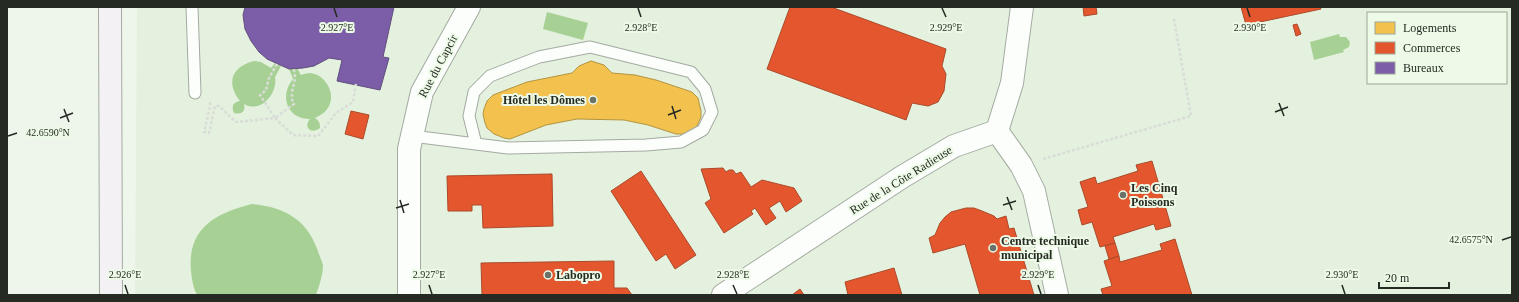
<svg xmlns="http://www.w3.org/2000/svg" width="1519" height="302" viewBox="0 0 1519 302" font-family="'Times New Roman',serif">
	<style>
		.built { fill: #e3f1de; fill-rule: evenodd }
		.water { fill: #a7d194 }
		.homes { fill: #f2c14e; stroke: #b49441 }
		.shops { fill: #e4572e; stroke: #ab4a2a }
		.offices { fill: #7b5ea7; stroke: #614e7f }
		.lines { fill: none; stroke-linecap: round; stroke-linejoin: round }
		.lane-casing { stroke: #a4aaa2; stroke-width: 13 }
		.street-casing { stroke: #a4aaa2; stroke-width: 24 }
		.secondary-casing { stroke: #a4aaa2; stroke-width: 24 }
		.path { stroke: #dadcd8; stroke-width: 2.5; stroke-dasharray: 3 2; stroke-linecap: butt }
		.lane { stroke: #fcfefc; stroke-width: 11 }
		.street { stroke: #fcfefc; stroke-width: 22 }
		.secondary { stroke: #f3f1f3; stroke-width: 22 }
		.ticks { fill: none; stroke: #252a22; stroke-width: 1.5 }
		.poi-dot { fill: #6b7168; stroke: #ecfae7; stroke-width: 1.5 }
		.labels { text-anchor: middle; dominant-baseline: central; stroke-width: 4; stroke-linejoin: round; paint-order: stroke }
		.street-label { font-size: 12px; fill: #252a22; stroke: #ecfae7 }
		.poi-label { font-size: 12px; font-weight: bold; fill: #252a22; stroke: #ecfae7; text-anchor: start }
		.ticks-label { font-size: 10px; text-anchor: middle; fill: #252a22; stroke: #ecfae7; stroke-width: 4; stroke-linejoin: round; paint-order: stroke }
	</style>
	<rect width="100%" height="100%" fill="#eef6eb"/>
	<path class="built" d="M 137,7 L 1512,7 L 1512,295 L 135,295 ZM 1368,13 L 1506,13 L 1506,83 L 1368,83 Z"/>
	<g class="water">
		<path d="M 547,12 L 588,23 L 583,40 L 543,29 Z"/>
		<path d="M 1339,34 L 1340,37 L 1346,37 L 1350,42 L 1349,47 L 1343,50 L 1344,52 L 1314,60 L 1310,42 Z"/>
		<path d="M 254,61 L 261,62 L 271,68 L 275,63 L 281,66 L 275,77 C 278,93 261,114 244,104 C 246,111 242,115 234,113 C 231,107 233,102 240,101 C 226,83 231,67 254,61 Z"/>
		<path d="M 297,68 L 301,75 C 304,74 307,73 310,73 C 325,74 336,93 329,106 C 326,112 321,115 315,118 C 319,121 320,122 320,128 C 311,135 303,127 310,119 C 287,119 279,96 293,79 L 289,69 Z"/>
		<path d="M 252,204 C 284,207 307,219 318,251 C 319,255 322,261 323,265 C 323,275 319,286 316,295 L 197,295 C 193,287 192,280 191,271 C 187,228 216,213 252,204 Z"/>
	</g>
	<path class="homes" d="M 591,61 L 604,65 L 612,73 L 635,75 L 656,80 L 692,92 L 698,98 L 701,111 L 701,117 L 696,128 L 687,134 L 676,134 L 648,125 L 624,120 L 577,119 L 546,125 L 510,139 L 504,138 L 494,134 L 487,128 L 485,123 L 483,114 L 484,109 L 487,101 L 493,95 L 527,82 L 572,73 L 579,66 Z"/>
	<g class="shops">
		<path d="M 790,7 L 831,7 L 946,49 L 942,66 L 946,74 L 944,91 L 938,102 L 928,106 L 912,103 L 906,120 L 767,69 Z"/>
		<path d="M 1083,7 L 1096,7 L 1097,14 L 1084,16 Z"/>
		<path d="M 1241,7 L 1320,7 L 1321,9 L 1246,25 Z"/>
		<path d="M 1297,24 L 1301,34 L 1296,36 L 1293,25 Z"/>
		<path d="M 351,111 L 369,115 L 363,139 L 345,134 Z"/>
		<path d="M 1152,161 L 1171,226 L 1156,230 L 1154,224 L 1113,237 L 1115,243 L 1100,247 L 1092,222 L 1082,225 L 1078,210 L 1088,207 L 1080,182 L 1095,177 L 1097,184 L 1138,171 L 1136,165 Z"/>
		<path d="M 723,168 L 726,172 L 729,170 L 733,170 L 736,174 L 741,172 L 751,187 L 762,180 L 794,188 L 802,201 L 786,212 L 780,201 L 769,208 L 776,218 L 766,225 L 755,208 L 751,211 L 753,214 L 724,233 L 705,203 L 711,199 L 701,169 Z"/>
		<path d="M 641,171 L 696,255 L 675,269 L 666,254 L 656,261 L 611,191 Z"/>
		<path d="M 552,174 L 553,226 L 483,228 L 482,205 L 472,205 L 472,211 L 448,211 L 447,176 Z"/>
		<path d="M 966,208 L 974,208 L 982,211 L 994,216 L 997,219 L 1006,216 L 1009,229 L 1014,228 L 1034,295 L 980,295 L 965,244 L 933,253 L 929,238 L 935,235 L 940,223 L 945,217 L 951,212 Z"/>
		<path d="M 1175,239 L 1192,295 L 1103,295 L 1101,289 L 1112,286 L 1104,261 L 1119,256 L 1120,262 L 1162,250 L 1160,244 Z"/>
		<path d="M 1115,243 L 1119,256 L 1109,259 L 1105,246 Z"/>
		<path d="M 614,261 L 614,288 L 627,288 L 632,295 L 482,295 L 481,263 Z"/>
		<path d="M 894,268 L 902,295 L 848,295 L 845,282 Z"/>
		<path d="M 800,289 L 804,295 L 792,295 Z"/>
	</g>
	<path class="offices" d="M 245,7 L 394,7 L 383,57 L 389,58 L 380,90 L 337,81 L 342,60 L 329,58 L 314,66 L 303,68 L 289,69 L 267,59 L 259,52 L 251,41 L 245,29 L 243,15 Z"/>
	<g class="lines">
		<defs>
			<g id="lane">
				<path d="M 192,7 L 195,93"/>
				<path d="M 412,136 L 508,148 L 646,145 L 681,142 L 703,130 L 712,112 L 705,89 L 691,72 L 590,47 L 539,57 L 490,76 L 474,92 L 469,116 L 476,144"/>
			</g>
			<g id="street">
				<path d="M 997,131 L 1021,165 L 1034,191 L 1057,295"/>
				<path d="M 997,131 L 1012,83 L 1022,7"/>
				<path d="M 409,295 L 409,149 L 422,92 L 469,7"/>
				<path d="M 723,295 L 902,177 L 954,146 L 997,131"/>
			</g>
			<path id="secondary" d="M 110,7 L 111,295"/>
		</defs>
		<use href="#lane" class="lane-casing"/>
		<use href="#street" class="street-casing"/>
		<use href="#secondary" class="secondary-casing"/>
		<g class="path">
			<path d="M 277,64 L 269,78 L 266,90 L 260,95 L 275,118 L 294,104 C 289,96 294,87 295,78 C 295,75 294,72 294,68"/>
			<path d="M 210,102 L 210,107 L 204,132 L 209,133 L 215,106 L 219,106 L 236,122 L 275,118 L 293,135 L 318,136 L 336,113 L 353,102 L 356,84"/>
			<path d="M 1043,159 L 1191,116 L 1174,19"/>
		</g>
		<use href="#lane" class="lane"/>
		<use href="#street" class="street"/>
		<use href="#secondary" class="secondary"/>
	</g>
	<path class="ticks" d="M 334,8 L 337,17M 638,8 L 641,17M 942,8 L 946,17M 1247,8 L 1250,17M 1279,103 L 1284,116M 672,106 L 676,119M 64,109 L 69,122M 1275,112 L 1288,107M 668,115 L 681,110M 60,118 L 73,113M 8,136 L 17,133M 1007,197 L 1012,210M 400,200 L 404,213M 1003,205 L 1016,201M 396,208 L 409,204M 1502,240 L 1511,237M 125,285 L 128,294M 429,285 L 432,294M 733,285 L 737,294M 1038,285 L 1041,294M 1342,285 L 1345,294"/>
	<g class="poi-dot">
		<circle cx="593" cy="100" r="4"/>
		<circle cx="1123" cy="195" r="4"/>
		<circle cx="993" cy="248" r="4"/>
		<circle cx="548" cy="275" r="4"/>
	</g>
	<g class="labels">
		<g class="street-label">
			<text transform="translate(438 66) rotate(-62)">Rue du Capcir</text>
			<text transform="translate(901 180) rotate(-32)">Rue de la Côte Radieuse</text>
		</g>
		<g class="poi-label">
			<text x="585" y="100" text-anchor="end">Hôtel les Dômes</text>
			<text x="1131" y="188">Les Cinq<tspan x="1131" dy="14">Poissons</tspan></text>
			<text x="1001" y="241">Centre technique<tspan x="1001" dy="14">municipal</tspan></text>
			<text x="556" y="275">Labopro</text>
		</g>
	</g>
	<g class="ticks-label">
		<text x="337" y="31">2.927°E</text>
		<text x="641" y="31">2.928°E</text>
		<text x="946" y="31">2.929°E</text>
		<text x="1250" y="31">2.930°E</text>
		<text x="48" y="136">42.6590°N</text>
		<text x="1471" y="243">42.6575°N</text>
		<text x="125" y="278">2.926°E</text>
		<text x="429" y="278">2.927°E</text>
		<text x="733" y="278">2.928°E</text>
		<text x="1038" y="278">2.929°E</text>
		<text x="1342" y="278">2.930°E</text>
	</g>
	<rect width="1519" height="302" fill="none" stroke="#252a22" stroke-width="16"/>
	<rect x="1367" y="12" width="140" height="72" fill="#ecfae7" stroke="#9ca798"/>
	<rect x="1375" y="22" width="20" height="12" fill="#f2c14e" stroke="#9ca798"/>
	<text x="1403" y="32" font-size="12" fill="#252a22">Logements</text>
	<rect x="1375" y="42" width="20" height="12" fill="#e4572e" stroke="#9ca798"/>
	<text x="1403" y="52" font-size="12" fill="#252a22">Commerces</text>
	<rect x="1375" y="62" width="20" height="12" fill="#7b5ea7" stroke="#9ca798"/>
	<text x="1403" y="72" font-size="12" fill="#252a22">Bureaux</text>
	<path d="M1379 282v6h70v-6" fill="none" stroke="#252a22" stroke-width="2"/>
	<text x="1385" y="282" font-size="12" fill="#252a22" stroke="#ecfae7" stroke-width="3" paint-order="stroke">20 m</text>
</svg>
